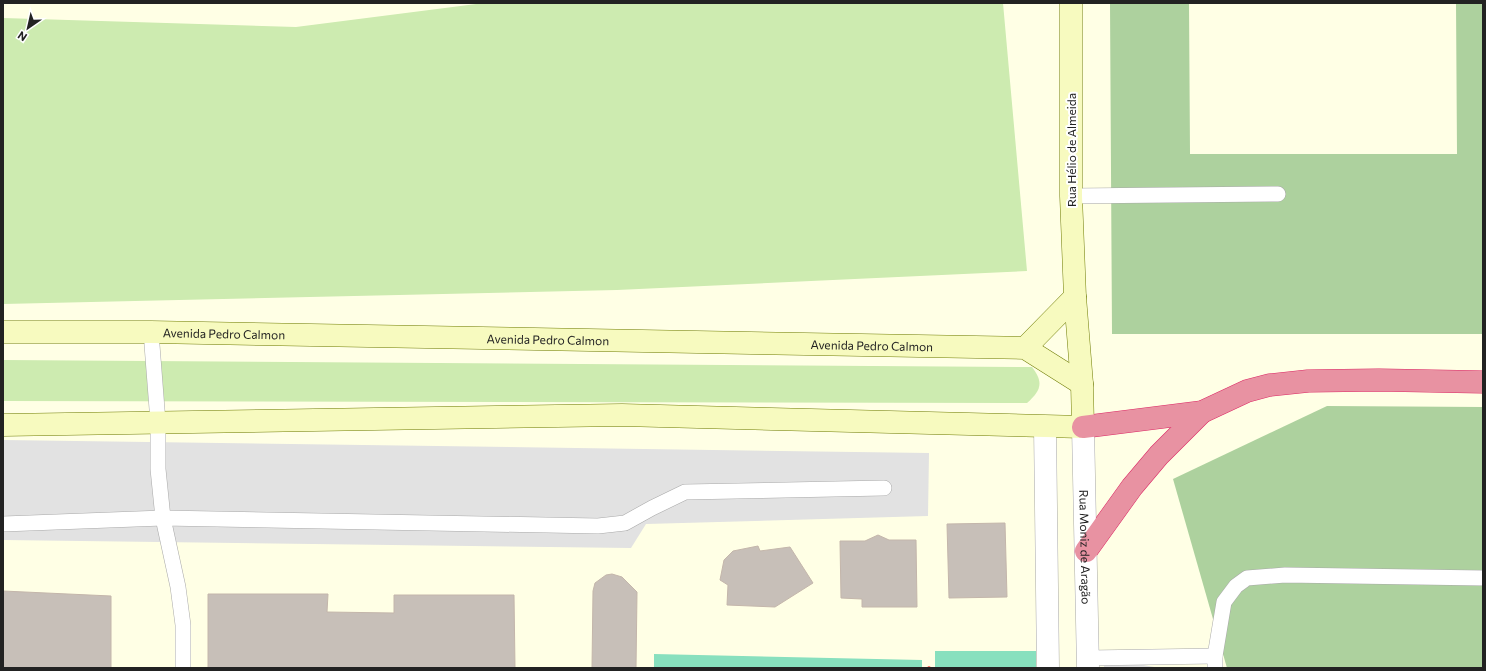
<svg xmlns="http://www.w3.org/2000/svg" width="1486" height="671" viewBox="0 0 1486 671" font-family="Commissioner,sans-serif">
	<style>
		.education { fill: #ffffe5 }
		.grass { fill: #cdebb0 }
		.forest { fill: #add19e }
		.pitch { fill: #88e0be }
		.parking { fill: #e2e2e2 }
		.building { fill: #c7bfb8; stroke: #c4b6ab }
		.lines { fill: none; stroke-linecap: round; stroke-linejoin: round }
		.lane-casing { stroke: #a9a9a9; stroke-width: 16 }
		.street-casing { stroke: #a9a9a9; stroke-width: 23 }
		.secondary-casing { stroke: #707d05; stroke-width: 23 }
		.highway-casing { stroke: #dc2a67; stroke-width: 23 }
		.path { stroke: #fa8072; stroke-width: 2.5; stroke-dasharray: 2 2; stroke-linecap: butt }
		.lane { stroke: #fff; stroke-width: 15 }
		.street { stroke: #fff; stroke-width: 22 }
		.secondary { stroke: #f7fabf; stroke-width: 22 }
		.highway { stroke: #e892a2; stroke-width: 22 }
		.labels { text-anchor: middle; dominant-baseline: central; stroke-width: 4; stroke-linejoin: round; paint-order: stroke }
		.street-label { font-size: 12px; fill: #222; stroke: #fff }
	</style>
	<rect width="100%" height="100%" fill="#f2efe9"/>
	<rect class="education" x="3" y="3" width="1480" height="665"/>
	<g class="grass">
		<path d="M 484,3 L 1003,3 L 1027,271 L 617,290 L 3,304 L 3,18 L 296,27 Z"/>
		<path d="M 3,360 L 1032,367 C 1044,383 1041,390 1027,403 L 3,401 Z"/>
	</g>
	<g class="forest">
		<path d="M 1110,3 L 1189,3 L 1190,154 L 1457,154 L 1456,3 L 1483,3 L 1483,334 L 1112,334 Z"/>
		<path d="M 1327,406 L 1483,407 L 1483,668 L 1227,668 L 1173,479 Z"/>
	</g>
	<g class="pitch">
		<rect x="935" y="651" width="101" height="17"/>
		<path d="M 654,654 L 922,660 L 922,668 L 654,668 Z"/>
	</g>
	<g class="parking">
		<path d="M 3,440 L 929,453 L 928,516 L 646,524 L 631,548 L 3,540 Z"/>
		<path d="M 1104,658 L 1160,668 L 1104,668 Z"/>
	</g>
	<g class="building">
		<path d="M 1005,523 L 1007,597 L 949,598 L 947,524 Z"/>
		<path d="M 878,535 L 889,540 L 916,540 L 917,607 L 862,607 L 862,599 L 841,598 L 840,541 L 865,541 Z"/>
		<path d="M 758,546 L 760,551 L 790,547 L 813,583 L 775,607 L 727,605 L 728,585 L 720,580 L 724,560 L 733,551 Z"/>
		<path d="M 612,574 L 622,577 L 637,592 L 636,668 L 592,668 L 593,591 L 595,583 L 606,575 Z"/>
		<path d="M 3,591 L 111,596 L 111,668 L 3,668 Z"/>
		<path d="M 208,594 L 328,594 L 327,612 L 394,613 L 394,595 L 514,595 L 515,668 L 208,668 Z"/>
	</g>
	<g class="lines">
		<defs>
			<g id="lane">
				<path d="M 1071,196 L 1278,194"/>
				<path d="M 151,332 L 158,422 L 158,469 L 163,518 L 178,587 L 183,625 L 183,668"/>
				<path d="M 3,524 L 163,518 L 598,526 L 625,523 L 652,508 L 685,492 L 884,488"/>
				<path d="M 1088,658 L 1215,656"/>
				<path d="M 1215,668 L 1215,656 L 1224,602 L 1236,586 L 1247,578 L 1285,575 L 1483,578"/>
			</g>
			<g id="street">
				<path d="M 1045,427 L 1048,668"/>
				<path id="s1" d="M 1083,427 L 1088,668"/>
			</g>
			<g id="secondary">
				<path id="s2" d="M 3,332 L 151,332 L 1025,348 L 1082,384"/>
				<path d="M 1025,348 L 1075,297"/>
				<path d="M 3,425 L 622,415 L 1083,427 L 1082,384 L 1075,297 L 1071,196 L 1071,3"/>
			</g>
			<g id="highway">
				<path d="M 1083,427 L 1202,412 L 1247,391 L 1270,385 L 1308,381 L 1379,380 L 1483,382"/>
				<path d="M 1086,551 L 1132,487 L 1159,455 L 1202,412"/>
			</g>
		</defs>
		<use href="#lane" class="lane-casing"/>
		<use href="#street" class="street-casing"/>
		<use href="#secondary" class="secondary-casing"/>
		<use href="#highway" class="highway-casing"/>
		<path class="path" d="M 929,668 L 929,664"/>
		<use href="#lane" class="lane"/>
		<use href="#street" class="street"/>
		<use href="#secondary" class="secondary"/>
		<use href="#highway" class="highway"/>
	</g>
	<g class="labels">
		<g class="street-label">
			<text transform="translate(1071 150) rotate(-90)">Rua Hélio de Almeida</text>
			<text stroke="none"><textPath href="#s2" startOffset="221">Avenida Pedro Calmon</textPath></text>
			<text stroke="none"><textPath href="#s2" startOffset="545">Avenida Pedro Calmon</textPath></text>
			<text stroke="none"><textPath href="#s2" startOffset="869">Avenida Pedro Calmon</textPath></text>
			<text stroke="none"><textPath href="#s1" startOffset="120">Rua Moniz de Aragão</textPath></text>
		</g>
	</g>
	<rect width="1486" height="671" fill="none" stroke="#222222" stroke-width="8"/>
	<g transform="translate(28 28) rotate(214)" stroke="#ffffff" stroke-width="3" paint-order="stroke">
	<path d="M0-3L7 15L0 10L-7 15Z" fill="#222222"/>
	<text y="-6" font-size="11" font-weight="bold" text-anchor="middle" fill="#222222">N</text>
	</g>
</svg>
